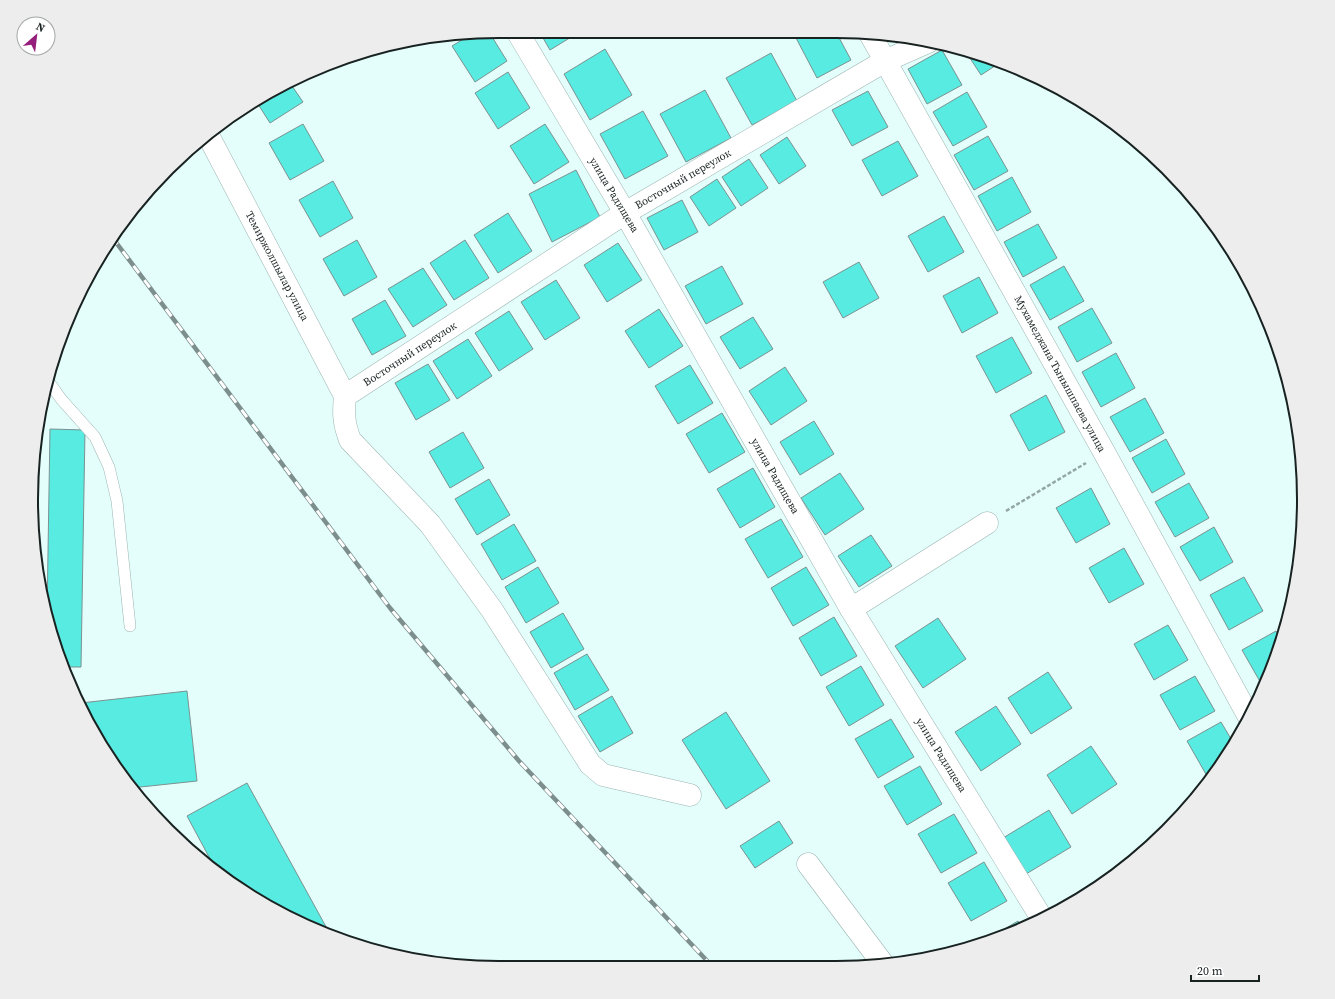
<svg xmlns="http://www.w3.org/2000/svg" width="1335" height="999" viewBox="0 0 1335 999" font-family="'Source Serif 4',serif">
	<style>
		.building { fill: #57ebe1; stroke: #7b9290 }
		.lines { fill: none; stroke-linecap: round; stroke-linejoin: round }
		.lane-casing { stroke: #9bb4b1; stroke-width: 12 }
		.street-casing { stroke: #9bb4b1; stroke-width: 23 }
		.secondary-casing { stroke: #9bb4b1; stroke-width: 23 }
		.path { stroke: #93a7a5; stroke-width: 2.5; stroke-dasharray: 4 2; stroke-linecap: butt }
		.lane { stroke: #fff; stroke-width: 11 }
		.street { stroke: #fff; stroke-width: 22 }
		.secondary { stroke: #fff; stroke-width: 22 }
		.rail-casing { stroke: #7d8f8d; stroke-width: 4.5 }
		.rail { stroke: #fff; stroke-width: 3; stroke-dasharray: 9; stroke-linecap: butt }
		.labels { text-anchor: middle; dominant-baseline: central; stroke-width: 3; stroke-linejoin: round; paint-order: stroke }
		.street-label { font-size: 11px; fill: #182221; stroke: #fff }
		.rim { fill: none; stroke: #182221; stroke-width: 2 }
	</style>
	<rect width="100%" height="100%" fill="#e4fefb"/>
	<g class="building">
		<path d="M 539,31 L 581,31 L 550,50 Z"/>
		<path d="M 489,32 L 507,61 L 475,82 L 452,46 L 470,35 Z"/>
		<path d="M 803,32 L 836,32 L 851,60 L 817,78 L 795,36 Z"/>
		<path d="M 605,49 L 632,95 L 590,120 L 564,74 Z"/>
		<path d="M 964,49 L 1001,62 L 981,75 Z"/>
		<path d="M 942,50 L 962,85 L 927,104 L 908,69 Z"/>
		<path d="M 771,53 L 797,101 L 752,125 L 726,78 Z"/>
		<path d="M 508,72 L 530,108 L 498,129 L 475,93 Z"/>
		<path d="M 290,83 L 303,102 L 270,123 L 256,101 L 265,94 Z"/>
		<path d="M 705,90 L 731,138 L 686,162 L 660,114 Z"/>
		<path d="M 868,91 L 888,127 L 852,146 L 832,110 Z"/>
		<path d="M 967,92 L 987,127 L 953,146 L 933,112 Z"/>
		<path d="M 643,111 L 668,156 L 625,179 L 600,134 Z"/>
		<path d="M 303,124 L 324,161 L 290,180 L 269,143 Z"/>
		<path d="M 545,124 L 569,162 L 534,184 L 510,146 Z"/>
		<path d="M 988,136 L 1008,171 L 974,190 L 954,155 Z"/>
		<path d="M 787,137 L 806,166 L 779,184 L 760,155 Z"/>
		<path d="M 898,141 L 918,176 L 882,196 L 862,160 Z"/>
		<path d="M 749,159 L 768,188 L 741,206 L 722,177 Z"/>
		<path d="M 576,170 L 600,217 L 552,242 L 529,194 Z"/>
		<path d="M 1012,177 L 1031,212 L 997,231 L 978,196 Z"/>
		<path d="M 717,179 L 736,208 L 709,226 L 690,197 Z"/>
		<path d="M 333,181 L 353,218 L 320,237 L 299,200 Z"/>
		<path d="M 682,200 L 698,232 L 664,250 L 647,218 Z"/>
		<path d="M 508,213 L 532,251 L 498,273 L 474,235 Z"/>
		<path d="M 944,216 L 964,252 L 928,272 L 908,236 Z"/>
		<path d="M 1038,224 L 1057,258 L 1023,277 L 1004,242 Z"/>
		<path d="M 357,240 L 377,277 L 344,296 L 323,259 Z"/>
		<path d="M 465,240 L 489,278 L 454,300 L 430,263 Z"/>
		<path d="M 618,243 L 642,280 L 607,302 L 584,265 Z"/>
		<path d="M 859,262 L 879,298 L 843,318 L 823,282 Z"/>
		<path d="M 722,266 L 743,304 L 706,324 L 685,286 Z"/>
		<path d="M 1064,266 L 1084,301 L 1050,320 L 1030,285 Z"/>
		<path d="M 423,268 L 447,305 L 413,327 L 388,289 Z"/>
		<path d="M 979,277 L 998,313 L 962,333 L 943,296 Z"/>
		<path d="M 556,280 L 580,318 L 545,340 L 521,302 Z"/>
		<path d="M 385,300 L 406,336 L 372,355 L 352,319 Z"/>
		<path d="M 1092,308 L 1112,343 L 1077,362 L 1058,327 Z"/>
		<path d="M 659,309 L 683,346 L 649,368 L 625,331 Z"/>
		<path d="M 509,311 L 533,349 L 499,371 L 475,333 Z"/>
		<path d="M 753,317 L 773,349 L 740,369 L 720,337 Z"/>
		<path d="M 1012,337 L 1032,373 L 996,393 L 976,356 Z"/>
		<path d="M 468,339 L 492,376 L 457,399 L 433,361 Z"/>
		<path d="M 1116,353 L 1135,388 L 1101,407 L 1082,372 Z"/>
		<path d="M 428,364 L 450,400 L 416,420 L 395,383 Z"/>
		<path d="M 690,365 L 713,403 L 678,424 L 655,386 Z"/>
		<path d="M 785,367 L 807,401 L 771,425 L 749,391 Z"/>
		<path d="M 1046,395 L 1065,432 L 1029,451 L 1010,415 Z"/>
		<path d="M 1145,398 L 1164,433 L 1130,452 L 1110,417 Z"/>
		<path d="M 40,412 L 37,570 L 32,530 Z"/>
		<path d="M 722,413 L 745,452 L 709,473 L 686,434 Z"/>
		<path d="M 814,421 L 834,454 L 800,475 L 780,442 Z"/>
		<path d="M 50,429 L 85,430 L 81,667 L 63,667 L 47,615 Z"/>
		<path d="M 463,432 L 484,468 L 450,488 L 429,452 Z"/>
		<path d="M 1166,439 L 1185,474 L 1152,493 L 1132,458 Z"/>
		<path d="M 753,468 L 775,507 L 740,528 L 717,489 Z"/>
		<path d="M 840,473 L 864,509 L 825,535 L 801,498 Z"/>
		<path d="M 489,479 L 510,515 L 477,535 L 455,499 Z"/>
		<path d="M 1189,483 L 1209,518 L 1175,537 L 1155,502 Z"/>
		<path d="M 1091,488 L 1110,524 L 1076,543 L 1056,508 Z"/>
		<path d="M 781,519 L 803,557 L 768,578 L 745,539 Z"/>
		<path d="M 514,524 L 536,561 L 502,580 L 481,544 Z"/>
		<path d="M 1214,527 L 1233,562 L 1200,581 L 1180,547 Z"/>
		<path d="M 871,535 L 892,566 L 859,587 L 838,556 Z"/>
		<path d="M 1124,548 L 1144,584 L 1109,603 L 1089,568 Z"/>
		<path d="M 538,567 L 559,603 L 526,623 L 505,587 Z"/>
		<path d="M 806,567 L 829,605 L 793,626 L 771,588 Z"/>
		<path d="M 1244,577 L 1263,611 L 1229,630 L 1210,595 Z"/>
		<path d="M 563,613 L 584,649 L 551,668 L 530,632 Z"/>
		<path d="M 834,617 L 857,656 L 821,676 L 799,638 Z"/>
		<path d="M 938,618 L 966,659 L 923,688 L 895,646 Z"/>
		<path d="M 1168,625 L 1188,660 L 1154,680 L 1134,644 Z"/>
		<path d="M 1276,631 L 1281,640 L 1279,650 L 1264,684 L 1262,685 L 1242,650 Z"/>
		<path d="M 587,654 L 609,690 L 575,710 L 554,673 Z"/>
		<path d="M 861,666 L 884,705 L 849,726 L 826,687 Z"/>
		<path d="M 1048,672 L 1072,708 L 1031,734 L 1008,698 Z"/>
		<path d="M 1195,676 L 1215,711 L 1180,730 L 1160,695 Z"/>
		<path d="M 187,691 L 197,781 L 131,788 L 128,785 L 81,703 Z"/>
		<path d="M 612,696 L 633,733 L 600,752 L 578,716 Z"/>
		<path d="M 996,706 L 1021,744 L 981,771 L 955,732 Z"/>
		<path d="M 726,712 L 770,781 L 726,809 L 682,740 Z"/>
		<path d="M 891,719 L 914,757 L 878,778 L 855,739 Z"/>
		<path d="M 1221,722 L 1234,744 L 1213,773 L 1207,776 L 1187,741 Z"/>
		<path d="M 1091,746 L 1117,784 L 1072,814 L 1047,775 Z"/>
		<path d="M 920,766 L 942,804 L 907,825 L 884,786 Z"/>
		<path d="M 247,783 L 330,934 L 265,905 L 216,870 L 187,816 Z"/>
		<path d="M 1049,810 L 1071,847 L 1026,874 L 1003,838 Z"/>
		<path d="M 954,814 L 977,853 L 941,873 L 918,834 Z"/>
		<path d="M 779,821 L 793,843 L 755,868 L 740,846 Z"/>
		<path d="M 984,862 L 1007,901 L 971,921 L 948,883 Z"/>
		<path d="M 1018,921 L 1022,928 L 1015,932 L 984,941 Z"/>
	</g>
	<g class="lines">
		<defs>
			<path id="lane" d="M 49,382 L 61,399 L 95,437 L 109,467 L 117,501 L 130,626"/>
			<g id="street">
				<path d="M 517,31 L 625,213 L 851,609 L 1041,917"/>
				<path d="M 869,32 L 1104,452 L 1249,717"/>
				<path d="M 345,396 L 625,213 L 885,61 L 928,42"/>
				<path d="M 851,609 L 987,523"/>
				<path d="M 808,864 L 883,964"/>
			</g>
			<path id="secondary" d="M 209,137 L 345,396 C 343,414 344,424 350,440 L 430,524 L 492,610 L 590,764 L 603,775 L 690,795"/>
		</defs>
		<use href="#lane" class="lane-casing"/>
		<use href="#street" class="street-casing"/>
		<use href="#secondary" class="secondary-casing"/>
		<path class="path" d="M 1006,511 L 1086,463"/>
		<use href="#lane" class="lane"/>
		<use href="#street" class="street"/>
		<use href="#secondary" class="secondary"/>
		<defs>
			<path id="rail" d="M 112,237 L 390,608 L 519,761 L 711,965"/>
		</defs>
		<use href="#rail" class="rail-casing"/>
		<use href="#rail" class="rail"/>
	</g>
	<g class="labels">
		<g class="street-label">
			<text transform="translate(683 179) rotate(-30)">Восточный переулок</text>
			<text transform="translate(614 195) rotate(59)">улица Радищева</text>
			<text transform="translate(277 266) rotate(62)">Темиржолшылар улица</text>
			<text transform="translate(410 354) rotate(-33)">Восточный переулок</text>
			<text transform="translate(1060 374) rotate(61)">Мухамеджана Тынышпаева улица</text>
			<text transform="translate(775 476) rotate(60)">улица Радищева</text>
			<text transform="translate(941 755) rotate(58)">улица Радищева</text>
		</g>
	</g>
	<path d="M0 0H1335V999H0ZM499 38H836A461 461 0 0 1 1297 499V500A461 461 0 0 1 836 961H499A461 461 0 0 1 38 500V499A461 461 0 0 1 499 38Z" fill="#ededed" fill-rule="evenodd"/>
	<path class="rim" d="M499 38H836A461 461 0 0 1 1297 499V500A461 461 0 0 1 836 961H499A461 461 0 0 1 38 500V499A461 461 0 0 1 499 38Z"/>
	<g transform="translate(36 36) rotate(28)"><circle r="19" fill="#ffffff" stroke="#a3a7a6"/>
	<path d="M0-3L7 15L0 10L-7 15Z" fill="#951e7b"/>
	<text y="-6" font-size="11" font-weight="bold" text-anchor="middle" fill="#182221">N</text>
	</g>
	<path d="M1191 975v6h68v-6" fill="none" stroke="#182221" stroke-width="2"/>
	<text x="1197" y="975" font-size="12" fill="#182221" stroke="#ffffff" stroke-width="3" paint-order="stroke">20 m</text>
</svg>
